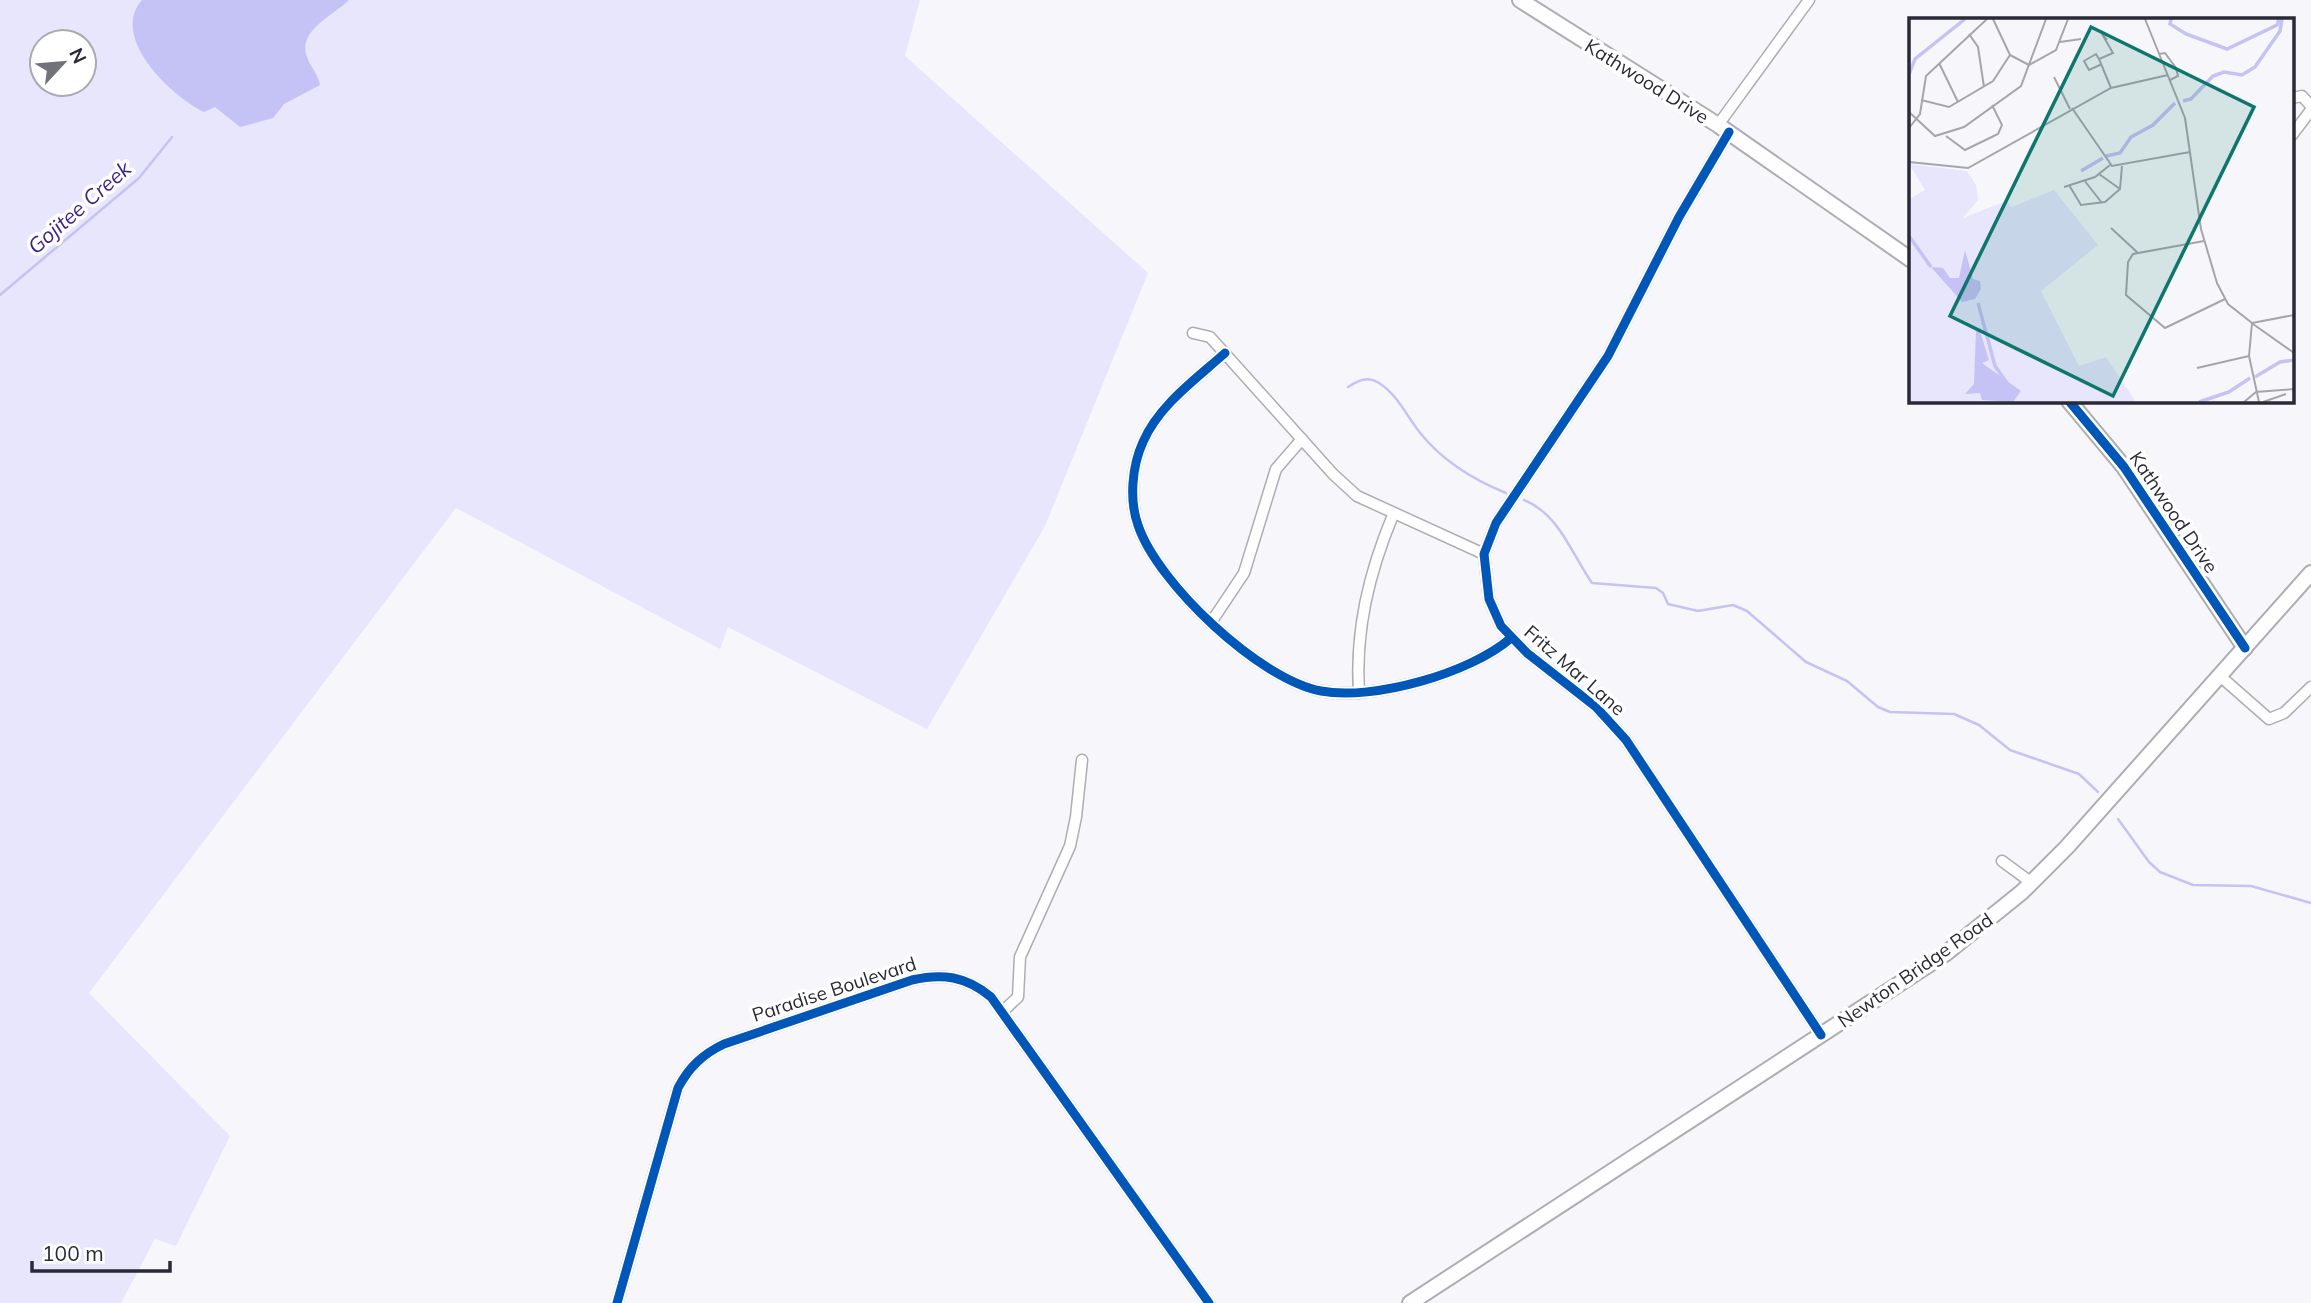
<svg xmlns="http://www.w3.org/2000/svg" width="2311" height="1303" viewBox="0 0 2311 1303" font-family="Mulish,sans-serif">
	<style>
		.green { fill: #e7e6fd; fill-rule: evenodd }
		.water { fill: #c5c2f5 }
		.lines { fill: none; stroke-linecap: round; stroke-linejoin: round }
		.stream { stroke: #c5c2f5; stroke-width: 2.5 }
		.street-casing { stroke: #adadb4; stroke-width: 13 }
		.secondary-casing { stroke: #adadb4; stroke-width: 18 }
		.street { stroke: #fefefe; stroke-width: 10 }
		.secondary { stroke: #fefefe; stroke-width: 14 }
		.cycleway-casing { stroke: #fff; stroke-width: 13 }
		.cycleway { stroke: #0057b8; stroke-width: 9 }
		.labels { text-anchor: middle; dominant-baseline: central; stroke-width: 7; stroke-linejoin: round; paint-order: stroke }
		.street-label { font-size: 19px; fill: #2a2a36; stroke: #fff }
		.water-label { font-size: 21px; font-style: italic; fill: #3d2389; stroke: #fff }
		.inset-river { fill: none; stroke: #c5c2f5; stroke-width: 3.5 }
		.inset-road { fill: none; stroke: #a5a5ac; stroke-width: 2 }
		.view { fill: #0f766e; fill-opacity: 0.15; stroke: #0f766e; stroke-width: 3.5 }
		.inset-edge { fill: none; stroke: #2a2a36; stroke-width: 3.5 }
	</style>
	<rect width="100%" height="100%" fill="#f7f7fb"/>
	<path class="green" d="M 0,0 L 920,0 L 905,56 L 1148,273 L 1045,526 L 927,729 L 728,627 L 720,649 L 456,508 L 89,993 L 230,1136 L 176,1246 L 155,1239 L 121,1303 L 0,1303 ZM 42,42 L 84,42 L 84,84 L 42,84 Z"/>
	<path class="water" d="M 142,0 L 349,0 C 334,15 300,29 306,54 C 309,66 318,73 320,85 L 284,104 L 273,118 L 240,127 L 215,107 L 204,112 C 171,96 109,37 142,0 Z"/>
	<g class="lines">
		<g class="stream">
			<path d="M 0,295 L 139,178 L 172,137"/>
			<path d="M 1348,387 C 1359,380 1367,376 1379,383 C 1398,395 1407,417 1421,434 C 1443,461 1474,480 1506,493"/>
			<path d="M 1524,500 C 1560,515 1571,553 1592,583 L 1656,588 L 1663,593 L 1668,604 L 1698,611 L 1733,605 L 1747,611 L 1806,662 L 1847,681 L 1878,707 L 1890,712 L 1954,714 L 1979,725 L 2010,750 L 2079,774 L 2098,792"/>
			<path d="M 2118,819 L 2149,862 L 2160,872 L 2193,885 L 2251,886 L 2311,903"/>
		</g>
		<defs>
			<g id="street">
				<path d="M 2292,98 L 2302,96 L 2311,106"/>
				<path d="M 1718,125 L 1809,0"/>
				<path d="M 1729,132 L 1679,217 L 1608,356 L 1496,523 L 1484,554 L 1489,599 L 1501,626 L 1527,653 L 1596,707 L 1626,740 L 1821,1035"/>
				<path d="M 2292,135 L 2311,110"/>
				<path d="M 1193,333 L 1210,337 L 1333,474 L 1357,496 L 1484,554"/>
				<path d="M 1225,353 C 1196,379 1159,405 1143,442 C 1132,466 1129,500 1138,525 C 1157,583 1260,680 1321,691 C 1373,701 1471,673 1511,638"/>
				<path d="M 1212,621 L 1244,573 L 1276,469 L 1302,439"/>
				<path d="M 2220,676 L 2269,719 L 2284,713 L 2311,687"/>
				<path d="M 1359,693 C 1355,630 1369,573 1393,515"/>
				<path d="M 2002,861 L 2032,883"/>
				<path d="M 1002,1012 L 1018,997 L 1020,957 L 1070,846 L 1076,817 L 1082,760"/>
				<path d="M 617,1303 L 678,1088 C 689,1067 703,1054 724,1044 L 912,980 C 942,973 966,976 991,997 L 1209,1303"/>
			</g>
			<g id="secondary">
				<path d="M 1520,0 L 1718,125 L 1910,259"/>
				<path d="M 2069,401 L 2124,467 L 2245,648"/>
				<path d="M 1410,1303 L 1945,954 L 2022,892 L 2067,847 L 2311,573"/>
			</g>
		</defs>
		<use href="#street" class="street-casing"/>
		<use href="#secondary" class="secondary-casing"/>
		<use href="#street" class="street"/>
		<use href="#secondary" class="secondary"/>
		<defs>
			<g id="cycleway">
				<path d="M 1729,132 L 1679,217 L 1608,356 L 1496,523 L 1484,554 L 1489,599 L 1501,626 L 1527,653 L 1596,707 L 1626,740 L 1821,1035"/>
				<path d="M 1225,353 C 1196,379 1159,405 1143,442 C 1132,466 1129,500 1138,525 C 1157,583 1260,680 1321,691 C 1373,701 1471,673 1511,638"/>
				<path d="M 2069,401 L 2124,467 L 2245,648"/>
				<path d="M 617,1303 L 678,1088 C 689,1067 703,1054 724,1044 L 912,980 C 942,973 966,976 991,997 L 1209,1303"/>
			</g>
		</defs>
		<use href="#cycleway" class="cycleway-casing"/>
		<use href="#cycleway" class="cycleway"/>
	</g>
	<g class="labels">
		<g class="street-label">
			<text transform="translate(1647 81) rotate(32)">Kathwood Drive</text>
			<text transform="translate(2174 512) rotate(56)">Kathwood Drive</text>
			<text transform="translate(1575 670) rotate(41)">Fritz Mar Lane</text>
			<text transform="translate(1915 970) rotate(-35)">Newton Bridge Road</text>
			<text transform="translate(834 989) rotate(-18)">Paradise Boulevard</text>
		</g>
		<g class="water-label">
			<text transform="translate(79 207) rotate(-41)">Gojitee Creek</text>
		</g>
	</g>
	<g transform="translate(1909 18)">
		<rect width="385" height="385" fill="#f7f7fb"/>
		<path d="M 0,146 L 58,153 L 67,167 L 69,182 L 54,200 L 97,183 L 103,189 L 145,172 L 189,227 L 132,273 L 170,348 L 197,339 L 227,384 L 0,384 L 0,181 L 16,172 Z" fill="#e7e6fd"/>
		<path d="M 56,232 L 64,261 L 71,263 L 72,271 L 66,281 L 53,284 L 22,249 L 34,250 L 41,260 L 50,260 ZM 67,313 L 71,313 L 80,342 L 73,345 L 112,373 L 104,384 L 73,382 L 71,375 L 56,376 L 65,366 Z" fill="#c5c2f5"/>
		<path class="inset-river" d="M 262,1 L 261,6 L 277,16 L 318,31 L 368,7 L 370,1M 0,56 L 6,41 L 56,1M 274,83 L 282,81 L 304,58 L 315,54 L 333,57 L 346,49 L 371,13 L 373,1M 197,138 L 211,135 L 222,119 L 244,107 L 266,85M 172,153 L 194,140M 0,218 L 22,249M 69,285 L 86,348 L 98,365M 346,359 L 371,344 L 385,342M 290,384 L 320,374 L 341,360"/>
		<path class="inset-road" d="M 84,1 L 101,37 L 120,47 L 147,32 L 159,1M 236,1 L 276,100 L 292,211 L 308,265 L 319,286 L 343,305 L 340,338 L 350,384M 60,16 L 69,29 L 75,69M 198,22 L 193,16 L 204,35 L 190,41 L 202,70M 151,24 L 172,21M 250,36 L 256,35 L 267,50 L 269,58 L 261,62M 190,41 L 187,36 L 175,43 L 180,52 L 193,46M 30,45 L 49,84M 145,59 L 161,91M 12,82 L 40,89 L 84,63 L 101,37M 163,90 L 203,148 L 281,134M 0,94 L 26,118 L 55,109 L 112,68 L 137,1M 0,110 L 11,96 L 17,58 L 78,1M 37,118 L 56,132 L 89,116 L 93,107 L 83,87M 0,144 L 59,150 L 202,70 L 259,57M 190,156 L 211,171M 175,162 L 193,185M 160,167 L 172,187 L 196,184 L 211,171 L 213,148M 155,169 L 186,159 L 201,147M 202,210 L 229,235M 295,223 L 224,236 L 219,244 L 217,277 L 256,310 L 316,281M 343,305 L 385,297M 344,306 L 385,335M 288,350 L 340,338M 335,384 L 347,374 L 385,371M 354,384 L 377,376"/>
		<path class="view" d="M 182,9 L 345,89 L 204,378 L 41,298 Z"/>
		<rect width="385" height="385" class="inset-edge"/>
	</g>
	<g transform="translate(63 63) rotate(64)"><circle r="33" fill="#ffffff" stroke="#aaaaaf" stroke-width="2"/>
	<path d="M0-5L12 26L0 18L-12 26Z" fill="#72727b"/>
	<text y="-10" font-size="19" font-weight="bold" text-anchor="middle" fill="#2a2a36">N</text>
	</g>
	<path d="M32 1261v10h138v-10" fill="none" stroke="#2a2a36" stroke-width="3.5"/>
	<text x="42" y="1261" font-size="21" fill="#2a2a36" stroke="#ffffff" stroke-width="5" paint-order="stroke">100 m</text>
</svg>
